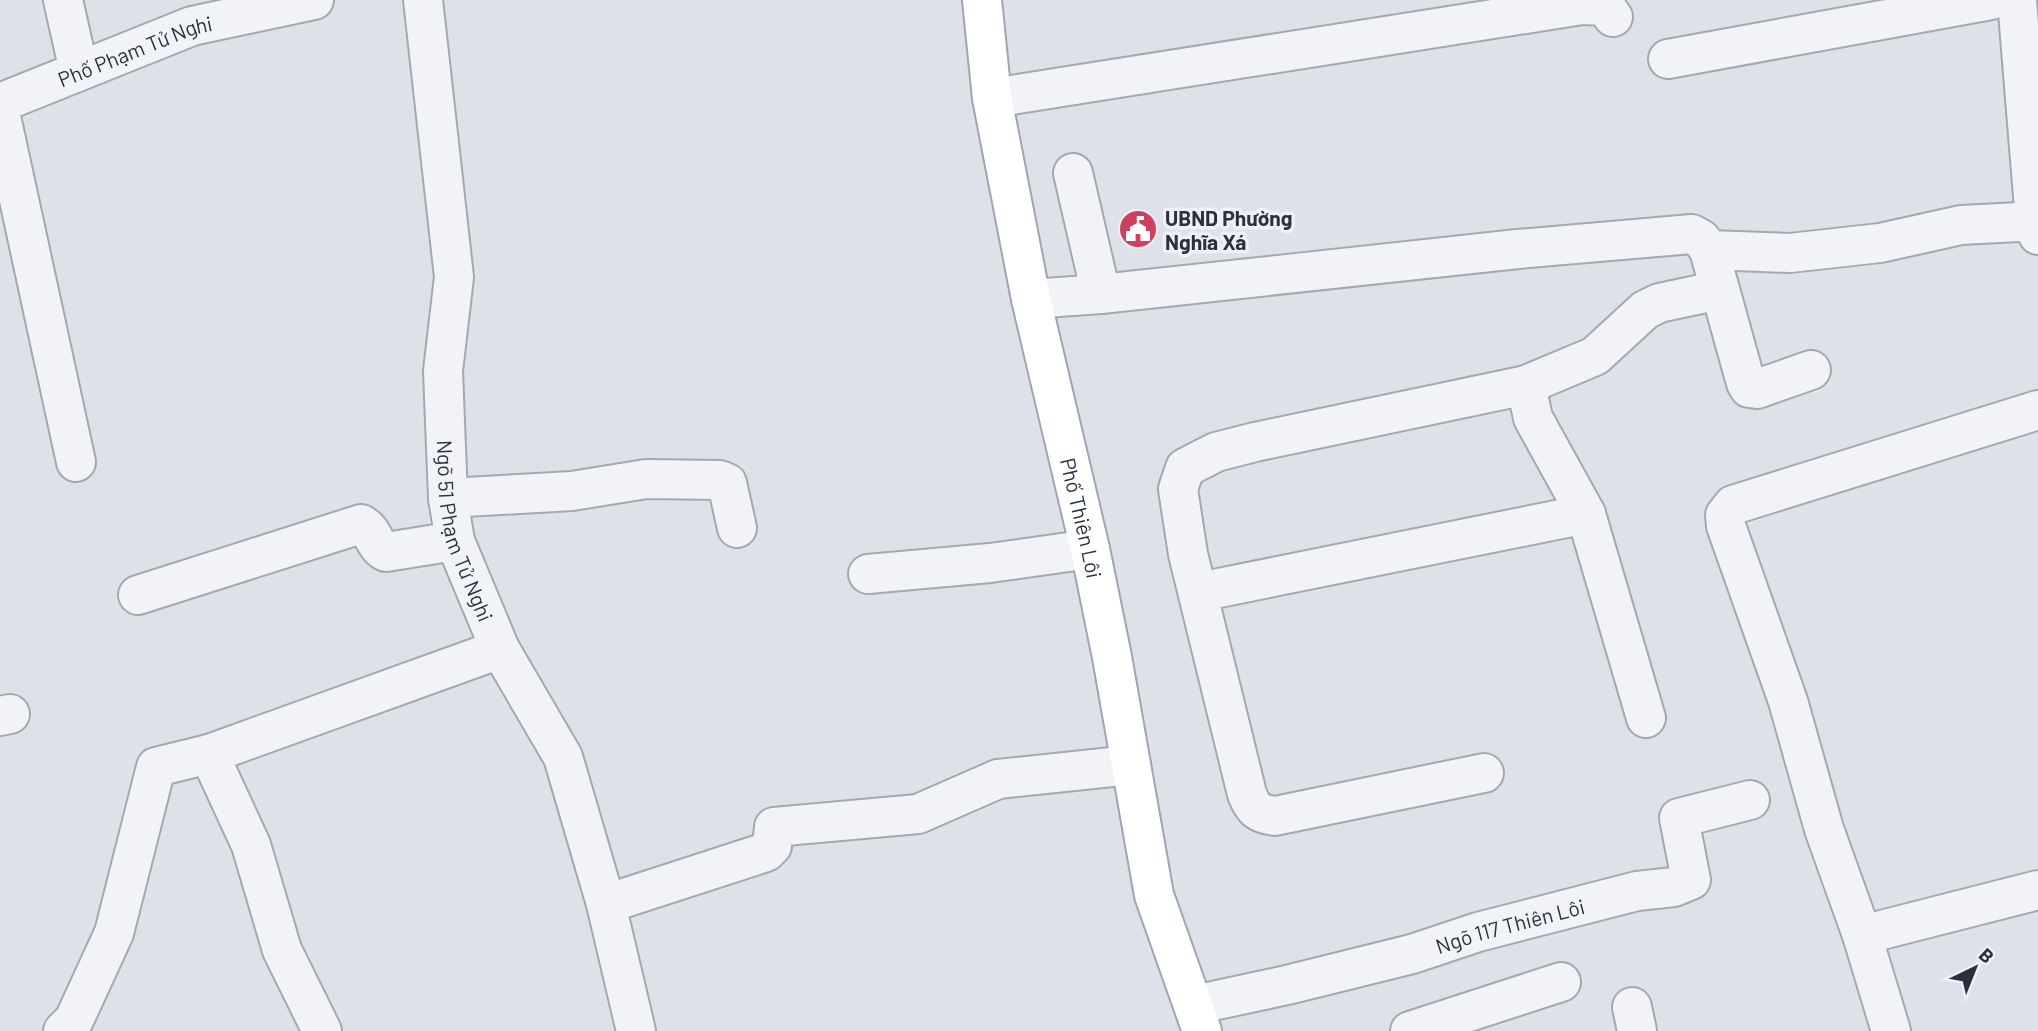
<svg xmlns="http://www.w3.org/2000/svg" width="2038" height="1031" viewBox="0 0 2038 1031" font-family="Barlow,sans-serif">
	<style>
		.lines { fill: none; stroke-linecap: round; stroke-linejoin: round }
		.minor-casing { stroke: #a3a9b2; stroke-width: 42 }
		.major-casing { stroke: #9da7b4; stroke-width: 42 }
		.minor { stroke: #f1f3f6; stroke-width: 38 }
		.major { stroke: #fff; stroke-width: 38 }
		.labels { text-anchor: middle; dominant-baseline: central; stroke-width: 7; stroke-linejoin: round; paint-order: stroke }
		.street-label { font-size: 21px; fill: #27313f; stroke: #edf1f5 }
		.poi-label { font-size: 21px; font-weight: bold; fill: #27313f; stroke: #edf1f5; text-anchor: start }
	</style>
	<rect width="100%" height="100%" fill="#dee2e8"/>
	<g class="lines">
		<defs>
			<g id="minor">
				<path d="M 63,0 L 79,71"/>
				<path id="s1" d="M 423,0 L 454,277 L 443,371 L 448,498 L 455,541 L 500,649 L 563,757 L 606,904 L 636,1031"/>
				<path d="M 2017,0 L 2035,221 L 2038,235"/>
				<path d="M 1668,59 L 1991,0"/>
				<path d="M 992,98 L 1582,5 L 1605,6 L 1613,17"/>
				<path id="s2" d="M 0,103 L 192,26 L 314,0"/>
				<path d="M 0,112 L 76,462"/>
				<path d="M 1073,173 L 1101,294"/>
				<path d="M 1709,250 L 1790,253 L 1880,243 L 1961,225 L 2038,221"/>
				<path d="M 1031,299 L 1101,294 L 1518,249 L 1692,234 L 1701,239 L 1709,250 L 1746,383 L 1749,388 L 1757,389 L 1811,370"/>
				<path d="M 1526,385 L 1595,356 L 1645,310 L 1659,303 L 1720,290"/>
				<path d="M 448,498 L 572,491 L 646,479 L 720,480 L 727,483 L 737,528"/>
				<path d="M 868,574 L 990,563 L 1090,549"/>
				<path d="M 1199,592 L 1586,514"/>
				<path d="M 138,595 L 361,524 C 374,530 374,547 386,552 L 455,541"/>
				<path d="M 0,716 L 10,714"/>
				<path d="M 209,754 L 251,845 L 282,950 L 322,1031"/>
				<path d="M 1484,773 L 1275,816 C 1258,814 1253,809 1247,794 L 1188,554 L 1178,489 L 1185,468 L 1216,452 L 1255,442 L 1526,385 L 1533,418 L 1586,514 L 1646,718"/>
				<path d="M 606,904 L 766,852 L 772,846 L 774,827 L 918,814 L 998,779 L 1131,765"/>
				<path d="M 1862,935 L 2038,890"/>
				<path id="s3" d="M 1194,1005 L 1287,985 L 1412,954 L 1478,932 L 1637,891 L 1674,887 L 1691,880 L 1679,818 L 1750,800"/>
				<path d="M 1632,1007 L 1637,1031"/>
				<path d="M 63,1031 L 74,1020 L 114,933 L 156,767 L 209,754 L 500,649"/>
				<path d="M 1410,1031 L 1561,982"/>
				<path d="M 1891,1031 L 1862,935 L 1824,829 L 1788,701 L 1726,526 L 1725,515 L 1733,505 L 2038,410"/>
			</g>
			<g id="major">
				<path id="s4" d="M 982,0 L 992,98 L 1031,299 L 1090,549 L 1112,657 L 1154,895 L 1202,1031"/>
			</g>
		</defs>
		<use href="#minor" class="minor-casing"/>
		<use href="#major" class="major-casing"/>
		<use href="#minor" class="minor"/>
		<use href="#major" class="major"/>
	</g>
	<defs>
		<symbol id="civic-disc" viewBox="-11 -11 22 22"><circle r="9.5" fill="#d0405e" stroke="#edf1f5"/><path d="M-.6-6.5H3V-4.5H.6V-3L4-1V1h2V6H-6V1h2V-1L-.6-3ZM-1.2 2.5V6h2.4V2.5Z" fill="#fff"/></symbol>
	</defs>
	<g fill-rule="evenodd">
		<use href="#civic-disc" x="1116" y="207" width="44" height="44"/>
	</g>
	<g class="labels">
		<g class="street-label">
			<text stroke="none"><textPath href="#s2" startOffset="145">Phố Phạm Tử Nghi</textPath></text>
			<text stroke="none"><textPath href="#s4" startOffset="528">Phố Thiên Lôi</textPath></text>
			<text stroke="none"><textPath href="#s1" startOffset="536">Ngõ 51 Phạm Tử Nghi</textPath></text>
			<text stroke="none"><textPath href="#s3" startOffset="326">Ngõ 117 Thiên Lôi</textPath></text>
		</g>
		<g class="poi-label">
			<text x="1165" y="217">UBND Phường<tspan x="1165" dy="24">Nghĩa Xá</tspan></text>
		</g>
	</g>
	<g transform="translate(1975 968) rotate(43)" stroke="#edf1f5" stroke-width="5" paint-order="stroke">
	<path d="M0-5L12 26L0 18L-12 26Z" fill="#27313f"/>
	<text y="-10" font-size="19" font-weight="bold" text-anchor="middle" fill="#27313f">B</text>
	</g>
</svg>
